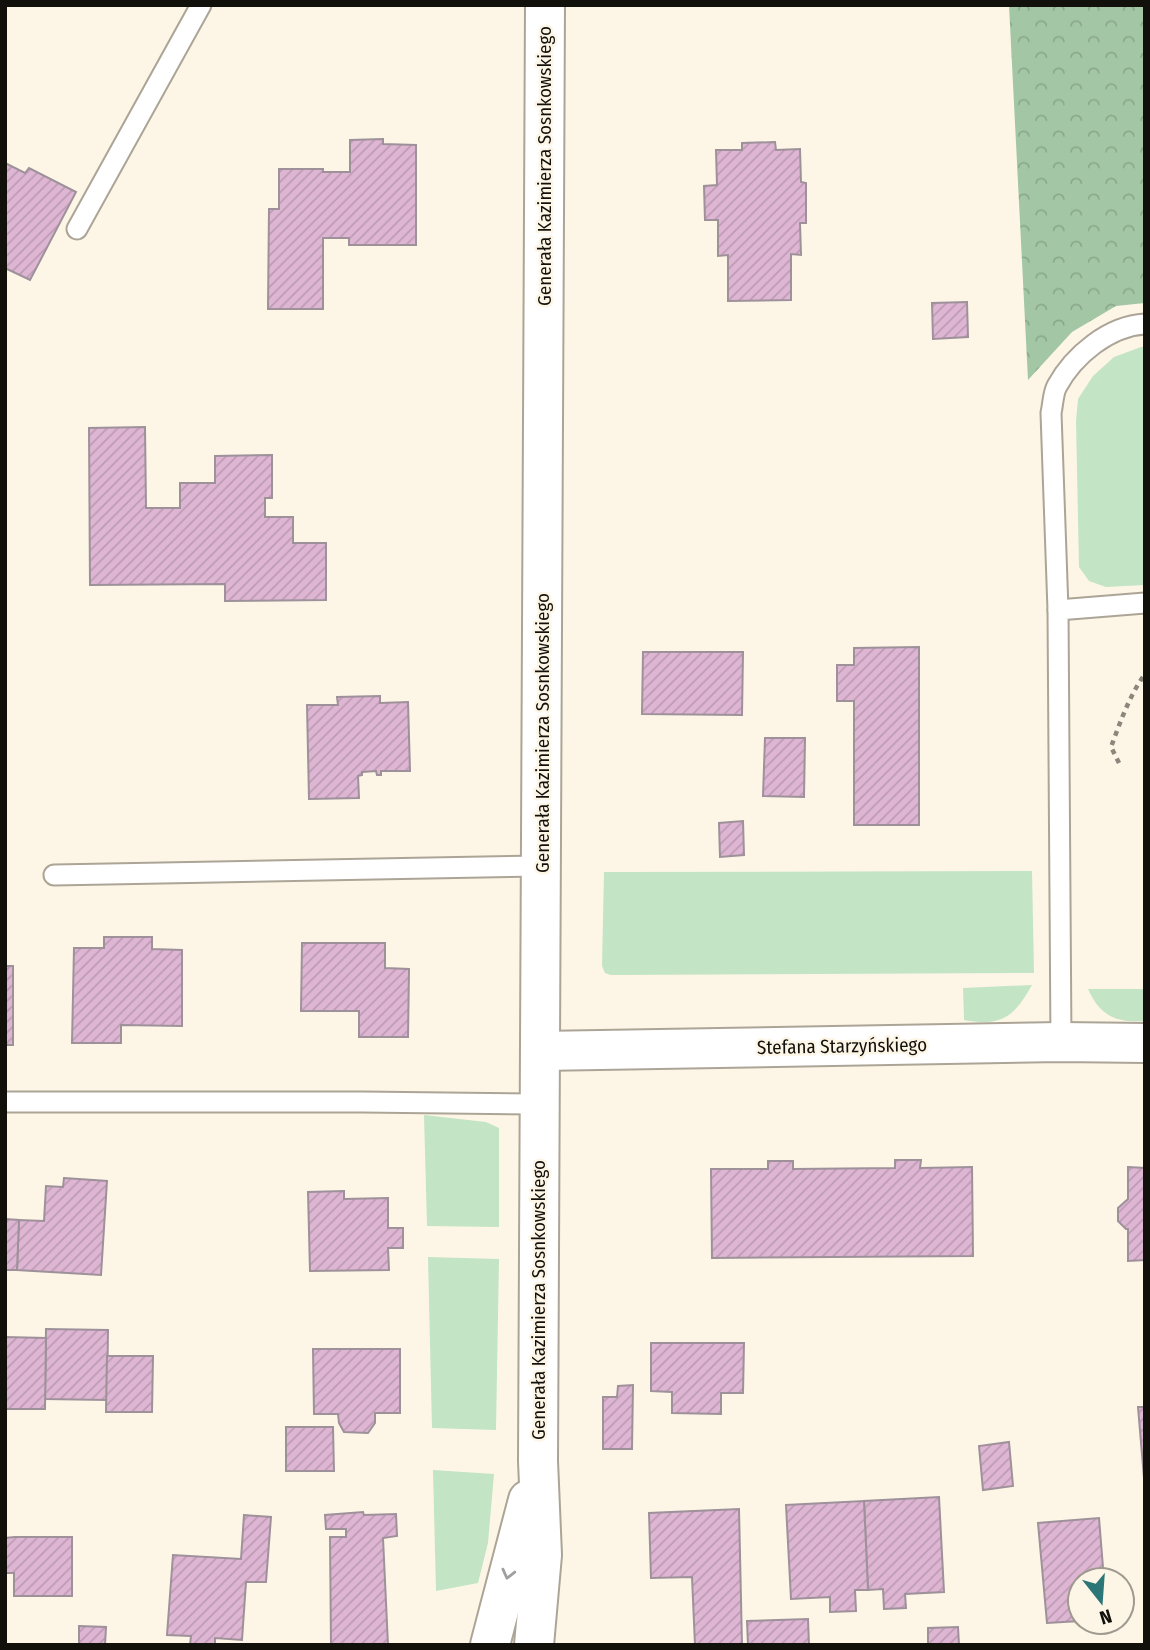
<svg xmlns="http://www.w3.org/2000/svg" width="1150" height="1650" viewBox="0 0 1150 1650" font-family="'Fira Sans Condensed',sans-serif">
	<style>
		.green { fill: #c3e4c5 }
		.forest { fill: url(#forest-crowns) }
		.building { fill: url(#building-hatch); stroke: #9e919a; stroke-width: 2 }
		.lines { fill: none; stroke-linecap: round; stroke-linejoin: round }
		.service-casing { stroke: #aca597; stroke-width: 23 }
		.minor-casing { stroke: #aca597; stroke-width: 42 }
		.path { stroke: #8c877d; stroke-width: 4.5; stroke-dasharray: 5 5; stroke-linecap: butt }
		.service { stroke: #fff; stroke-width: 19 }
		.minor { stroke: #fff; stroke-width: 38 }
		.oneway { stroke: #a09f9d }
		.labels { text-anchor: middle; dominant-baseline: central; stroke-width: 5; stroke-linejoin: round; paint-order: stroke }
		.street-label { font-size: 19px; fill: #12100b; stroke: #fdf6e7 }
	</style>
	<defs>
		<pattern id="forest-crowns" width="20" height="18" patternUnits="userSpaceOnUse" patternTransform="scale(1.75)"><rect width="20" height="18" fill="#a3c6a5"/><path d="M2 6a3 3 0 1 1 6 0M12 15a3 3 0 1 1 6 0" fill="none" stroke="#8ba98d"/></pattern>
		<pattern id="building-hatch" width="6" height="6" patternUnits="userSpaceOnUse" patternTransform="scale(1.75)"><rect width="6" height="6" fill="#deb6d3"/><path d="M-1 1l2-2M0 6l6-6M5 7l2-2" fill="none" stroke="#bd9bb4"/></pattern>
	</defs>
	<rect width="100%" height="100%" fill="#fdf6e7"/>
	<g class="green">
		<path d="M 1141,347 L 1145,347 L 1145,585 L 1106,587 L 1089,581 L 1079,567 L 1076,421 L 1078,399 L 1093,376 L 1114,357 Z"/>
		<path d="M 1032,871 L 1034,973 L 611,975 L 605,973 L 602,966 L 604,872 Z"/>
		<path d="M 1032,985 C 1014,1017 1001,1027 964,1020 L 963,988 Z"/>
		<path d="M 1088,989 L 1145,989 L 1145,1021 C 1116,1023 1100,1016 1088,989 Z"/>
		<path d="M 424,1115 L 486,1122 L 499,1128 L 499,1227 L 427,1226 Z"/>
		<path d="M 428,1257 L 499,1259 L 496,1430 L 432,1428 Z"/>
		<path d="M 433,1470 L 494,1474 L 488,1543 L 478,1583 L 436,1591 Z"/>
	</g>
	<path class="forest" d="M 1009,5 L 1145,5 L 1145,303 L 1116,306 L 1072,332 L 1028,380 Z"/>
	<g class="building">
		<path d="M 383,139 L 383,144 L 416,145 L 416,245 L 349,245 L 349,238 L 323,238 L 323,309 L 268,309 L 269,209 L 279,209 L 279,169 L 323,169 L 323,172 L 350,172 L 350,140 Z"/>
		<path d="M 775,142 L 776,150 L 800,149 L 801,182 L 806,183 L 806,223 L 800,223 L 801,255 L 791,254 L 791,300 L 728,301 L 728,255 L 718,256 L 718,220 L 705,220 L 704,186 L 717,185 L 716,150 L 742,150 L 742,143 Z"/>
		<path d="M 5,163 L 25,173 L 29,168 L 76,192 L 30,280 L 5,268 Z"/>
		<path d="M 967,302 L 968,337 L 933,339 L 932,303 Z"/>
		<path d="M 145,427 L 146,508 L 180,508 L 180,483 L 215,483 L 215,456 L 272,455 L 272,498 L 265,498 L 265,517 L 293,517 L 293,543 L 326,543 L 326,600 L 225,601 L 225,584 L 90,585 L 89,428 Z"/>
		<path d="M 919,647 L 919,825 L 854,825 L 854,701 L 837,701 L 837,665 L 854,665 L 854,648 Z"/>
		<path d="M 643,652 L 743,652 L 742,715 L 642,714 Z"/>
		<path d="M 380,696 L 380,703 L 408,702 L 410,771 L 381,771 L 381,775 L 377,775 L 376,771 L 362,772 L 362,775 L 358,776 L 359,798 L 309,799 L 307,705 L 338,705 L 337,697 Z"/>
		<path d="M 765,738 L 805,738 L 804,797 L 763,796 Z"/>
		<path d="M 743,821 L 744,855 L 720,857 L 719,823 Z"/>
		<path d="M 104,937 L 152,937 L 152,949 L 182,950 L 182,1026 L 121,1025 L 121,1043 L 72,1043 L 74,948 L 104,948 Z"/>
		<path d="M 302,943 L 385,943 L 385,968 L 409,969 L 408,1037 L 359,1037 L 359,1011 L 301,1011 Z"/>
		<rect x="5" y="966" width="8" height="79"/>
		<path d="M 895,1160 L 921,1160 L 920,1168 L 972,1167 L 973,1256 L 712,1258 L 711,1169 L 768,1169 L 768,1161 L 793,1161 L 793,1169 L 895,1168 Z"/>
		<path d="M 1128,1167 L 1145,1168 L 1145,1260 L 1128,1261 L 1128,1229 L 1126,1229 L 1118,1221 L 1118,1208 L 1128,1199 Z"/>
		<path d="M 64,1178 L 107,1181 L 101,1275 L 17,1270 L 19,1220 L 44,1221 L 46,1186 L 63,1187 Z"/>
		<path d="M 344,1191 L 344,1199 L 388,1198 L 388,1228 L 403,1228 L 403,1248 L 388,1248 L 389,1270 L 310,1271 L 308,1192 Z"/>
		<path d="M 5,1219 L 19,1220 L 17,1270 L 5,1270 Z"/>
		<path d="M 46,1329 L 108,1330 L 107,1400 L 45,1399 Z"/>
		<path d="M 5,1337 L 46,1338 L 45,1409 L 5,1409 Z"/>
		<path d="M 651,1343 L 744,1343 L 743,1393 L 721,1393 L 721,1414 L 672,1413 L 672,1392 L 651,1391 Z"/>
		<path d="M 313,1349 L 400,1349 L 400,1413 L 375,1413 L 375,1423 L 368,1433 L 344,1432 L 339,1423 L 338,1414 L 314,1414 Z"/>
		<path d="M 107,1356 L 153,1356 L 152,1412 L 106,1412 Z"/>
		<path d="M 633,1385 L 632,1449 L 603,1449 L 603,1397 L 617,1397 L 618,1386 Z"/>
		<path d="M 1138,1407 L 1145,1407 L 1145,1478 L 1144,1478 Z"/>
		<path d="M 286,1427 L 333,1427 L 334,1471 L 286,1471 Z"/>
		<path d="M 1009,1442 L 1013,1486 L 983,1490 L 979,1446 Z"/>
		<path d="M 939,1497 L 944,1592 L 905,1594 L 906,1608 L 884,1609 L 883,1589 L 868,1590 L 864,1501 Z"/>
		<path d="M 864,1501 L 868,1590 L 855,1590 L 856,1611 L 830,1612 L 830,1597 L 791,1599 L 786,1505 Z"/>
		<path d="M 739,1509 L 742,1645 L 695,1645 L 692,1577 L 651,1578 L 649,1513 Z"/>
		<path d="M 363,1512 L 364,1515 L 396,1514 L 397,1536 L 383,1538 L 388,1645 L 331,1645 L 330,1537 L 346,1537 L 346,1529 L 326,1529 L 325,1515 Z"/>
		<path d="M 244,1515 L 271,1517 L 266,1582 L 246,1582 L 242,1640 L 215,1638 L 215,1645 L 190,1645 L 191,1636 L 167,1635 L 173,1555 L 241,1559 Z"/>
		<path d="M 1099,1518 L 1104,1580 L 1080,1580 L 1080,1621 L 1047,1623 L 1038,1523 Z"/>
		<path d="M 15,1537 L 72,1537 L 72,1596 L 14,1596 L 14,1573 L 5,1573 L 5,1538 Z"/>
		<path d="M 808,1619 L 809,1645 L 748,1645 L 747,1621 Z"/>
		<path d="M 79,1626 L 106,1627 L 105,1645 L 79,1645 Z"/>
		<path d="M 958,1627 L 959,1645 L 928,1645 L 928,1628 Z"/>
	</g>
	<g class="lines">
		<defs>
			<g id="service">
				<path d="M 77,229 L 201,5"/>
				<path d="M 1058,610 L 1051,413 C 1053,404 1053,393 1057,386 C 1074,355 1109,326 1145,324"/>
				<path d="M 54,875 L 541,866"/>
				<path d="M 1061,1042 L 1058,610 L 1145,603"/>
				<path d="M 5,1102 L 362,1102 L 540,1104"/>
			</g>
			<g id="minor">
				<path d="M 540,1051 L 1061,1042 L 1145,1043"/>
				<path d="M 490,1645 L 528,1500"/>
				<path d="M 534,1645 L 542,1555 L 538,1461 L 545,5"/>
			</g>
		</defs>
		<use href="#service" class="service-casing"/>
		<use href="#minor" class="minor-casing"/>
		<path class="path" d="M 1119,763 L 1111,747 C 1120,723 1129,696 1145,674"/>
		<use href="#service" class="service"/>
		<use href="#minor" class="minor"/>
	</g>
	<defs><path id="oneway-chevron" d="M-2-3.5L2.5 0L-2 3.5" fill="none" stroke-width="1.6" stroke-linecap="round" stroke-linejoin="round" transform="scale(1.75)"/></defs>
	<use class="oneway" href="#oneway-chevron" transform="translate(508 1574) rotate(104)"/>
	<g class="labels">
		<g class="street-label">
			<text transform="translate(544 166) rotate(-90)">Generała Kazimierza Sosnkowskiego</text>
			<text transform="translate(542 733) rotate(-90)">Generała Kazimierza Sosnkowskiego</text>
			<text transform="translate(842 1046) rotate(-1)">Stefana Starzyńskiego</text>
			<text transform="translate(538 1300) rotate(-90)">Generała Kazimierza Sosnkowskiego</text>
		</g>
	</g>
	<rect width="1150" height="1650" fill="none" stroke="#12100b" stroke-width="14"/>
	<g transform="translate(1101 1601) rotate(163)"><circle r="33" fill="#fdf6e7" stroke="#9f9a8f" stroke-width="2"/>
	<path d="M0-5L12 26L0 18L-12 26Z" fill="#2d7677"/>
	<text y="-10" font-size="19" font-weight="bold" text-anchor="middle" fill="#12100b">N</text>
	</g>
</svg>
